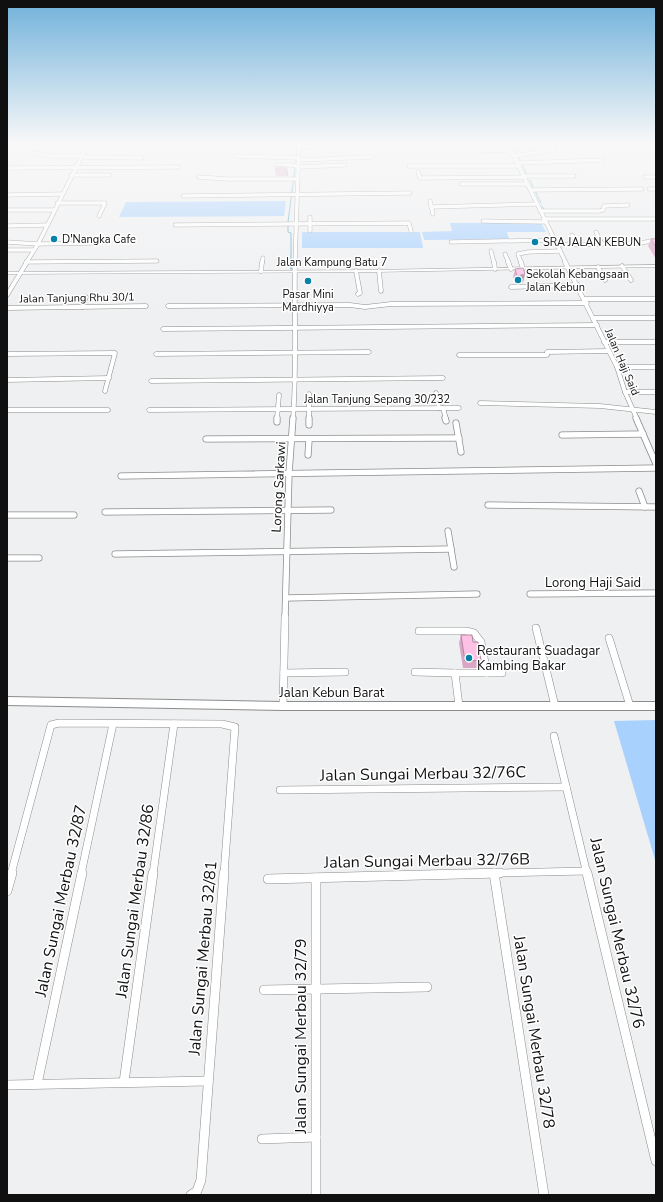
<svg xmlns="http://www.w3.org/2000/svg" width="663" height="1202" viewBox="0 0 663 1202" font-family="'Nunito Sans',sans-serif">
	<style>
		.green { fill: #a8d1fe }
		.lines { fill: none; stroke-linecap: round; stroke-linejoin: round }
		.stream-far1 { stroke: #60adc4; stroke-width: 1 }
		.stream { stroke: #60adc4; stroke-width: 1.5 }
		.minor-far4-casing { stroke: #8b8c8d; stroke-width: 4.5 }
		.minor-far3-casing { stroke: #8b8c8d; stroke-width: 5 }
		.minor-far2-casing { stroke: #8b8c8d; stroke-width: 7 }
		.minor-far1-casing { stroke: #8b8c8d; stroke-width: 8 }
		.minor-casing { stroke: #8b8c8d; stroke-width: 10 }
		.tertiary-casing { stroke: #8b8c8d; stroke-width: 1 }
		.secondary-casing { stroke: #8b8c8d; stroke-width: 2 }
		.minor-far4 { stroke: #fff; stroke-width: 3.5 }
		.minor-far3 { stroke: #fff; stroke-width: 4 }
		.minor-far2 { stroke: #fff; stroke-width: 5.5 }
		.minor-far1 { stroke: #fff; stroke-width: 7 }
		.minor { stroke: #fff; stroke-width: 9 }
		.tertiary { fill: #fff; fill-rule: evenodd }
		.secondary { fill: #fff; fill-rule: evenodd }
		.wall { fill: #daa6c5 }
		.shaded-wall { fill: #b187a0 }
		.building { fill: #fdc1e5; stroke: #b187a0 }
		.poi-dot { fill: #0782a7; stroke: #fff; stroke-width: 1.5 }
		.labels { text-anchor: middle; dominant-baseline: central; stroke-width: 3; stroke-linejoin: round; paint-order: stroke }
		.far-poi-label { font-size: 11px; fill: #101010; stroke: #fff; text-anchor: start }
		.far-street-label { font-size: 11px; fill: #101010; stroke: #fff }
		.street-label { font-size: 13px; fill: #101010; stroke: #fff }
		.poi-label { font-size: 13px; fill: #101010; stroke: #fff; text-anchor: start }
		.near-street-label { font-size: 16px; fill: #101010; stroke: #fff }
	</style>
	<rect width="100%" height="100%" fill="#eff0f1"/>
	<g class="green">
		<path d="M 286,201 L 284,216 L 119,217 L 126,202 Z"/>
		<path d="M 450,223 L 541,223 L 546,232 L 507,232 L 509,239 L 424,240 L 422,232 L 452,231 Z"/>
		<path d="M 302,232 L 420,232 L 423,248 L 302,248 Z"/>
		<path d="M 656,720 L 656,863 L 614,721 Z"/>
	</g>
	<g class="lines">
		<g class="stream-far1">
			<path d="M 296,142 L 296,152"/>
			<path d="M 512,142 L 518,155"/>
			<path d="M 296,155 L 296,164"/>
			<path d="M 519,157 L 520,160"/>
			<path d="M 522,164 L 527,175"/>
			<path d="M 530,180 L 534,189"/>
			<path d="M 535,191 L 541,203"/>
			<path d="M 542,206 L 544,210"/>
			<path d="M 288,222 L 295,168"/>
			<path d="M 288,225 L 288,232 L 291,233 L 291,263"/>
		</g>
		<path class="stream" d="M 291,262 L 291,269"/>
		<defs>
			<g id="minor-far4">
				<path d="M 507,142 L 566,263"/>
				<path d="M 37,143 L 88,143"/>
				<path d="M 206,143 L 299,142"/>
				<path d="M 410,143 L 508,143"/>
				<path d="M 88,144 L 154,143"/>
				<path d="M 299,147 L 371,146"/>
				<path d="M 481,151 L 511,150"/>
				<path d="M 34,153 L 52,156 L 81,156"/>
				<path d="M 236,156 L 299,158"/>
				<path d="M 514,156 L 554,150"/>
				<path d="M 80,157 L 142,158"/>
				<path d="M 299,160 L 373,157"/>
				<path d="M 518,163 L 603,160"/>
				<path d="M 277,165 L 292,165 L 299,167 L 345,165"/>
				<path d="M 409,166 L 519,166"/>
				<path d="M 7,168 L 178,167"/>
				<path d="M 418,172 L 420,178 L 525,177"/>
				<path d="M 71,175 L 109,175"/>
				<path d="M 524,176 L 574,176"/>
				<path d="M 199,177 L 227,179 L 298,179"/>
				<path d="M 645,177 L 656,177"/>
				<path d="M 461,184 L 527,184"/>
				<path d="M 649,189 L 656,189"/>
				<path d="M 531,190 L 642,189"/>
				<path d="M 7,195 L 62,194"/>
				<path d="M 183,196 L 410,193"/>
				<path d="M 430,201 L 433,214"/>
				<path d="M 57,203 L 105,203 L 99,216"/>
				<path d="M 431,207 L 537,204"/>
				<path d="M 7,210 L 54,210"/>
				<path d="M 540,211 L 599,211 L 603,210 L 604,206 L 628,205"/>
				<path d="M 310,217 L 310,231"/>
				<path d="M 543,219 L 656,219"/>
				<path d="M 483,221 L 545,222"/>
				<path d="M 175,225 L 409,223 L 411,231"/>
				<path d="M 7,226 L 47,225"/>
				<path d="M 596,232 L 602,244"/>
				<path d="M 572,235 L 578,245"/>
				<path d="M 7,242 L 38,244 L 94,243"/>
				<path d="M 451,242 L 555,240"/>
				<path d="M 557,245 L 641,243 L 656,240"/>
				<path d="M 7,250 L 34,250"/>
				<path d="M 491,251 L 494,263"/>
				<path d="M 505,254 L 509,263"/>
				<path d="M 26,262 L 157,261"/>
				<path d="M 26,263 L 38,244 L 89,142"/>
				<path d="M 262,263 L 263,258"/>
				<path d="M 295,263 L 299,142"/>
				<path d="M 521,263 L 518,254 L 528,252 L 560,251"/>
			</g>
			<g id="minor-far3">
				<path d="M 494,262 L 495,269"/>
				<path d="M 508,262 L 511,269"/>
				<path d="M 521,262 L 523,269"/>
				<path d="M 565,262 L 617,367 L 625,392 L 637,419"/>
				<path d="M 622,266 L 631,280"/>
				<path d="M 598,267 L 605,280"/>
				<path d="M 261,271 L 262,262"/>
				<path d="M 356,271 L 360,293 L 358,294"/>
				<path d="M 379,271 L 381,291"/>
				<path d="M 511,287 L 578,285"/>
				<path d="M 7,295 L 27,262"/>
				<path d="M 585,299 L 656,299"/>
				<path d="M 168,306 L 350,305 L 365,307 L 391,304 L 587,303"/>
				<path d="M 82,307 L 86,297"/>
				<path d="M 7,308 L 146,306"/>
				<path d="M 594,318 L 656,318"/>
				<path d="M 163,329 L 597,325"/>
				<path d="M 604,342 L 656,342"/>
				<path d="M 7,354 L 115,353 L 105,391"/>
				<path d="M 156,354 L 369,352"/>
				<path d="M 459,355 L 547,355 L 547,352 L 608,351"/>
				<path d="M 617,367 L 656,367"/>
				<path d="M 7,380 L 109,378"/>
				<path d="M 151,381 L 443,378"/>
				<path d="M 625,392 L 656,392"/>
				<path d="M 436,393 L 439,408"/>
				<path d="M 309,394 L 309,419"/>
				<path d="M 480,403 L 600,406 L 656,412"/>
				<path d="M 443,408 L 446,419"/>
				<path d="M 7,410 L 108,410"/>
				<path d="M 149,410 L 459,408"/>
				<path d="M 277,419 L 279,395"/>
				<path d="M 293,419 C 297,367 294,315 295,262"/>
			</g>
			<g id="minor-far2">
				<path d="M 309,418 L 309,425"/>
				<path d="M 445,418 L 446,421"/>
				<path d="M 636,418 L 656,464"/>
				<path d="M 277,422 L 277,418"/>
				<path d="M 456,423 L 461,452"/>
				<path d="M 562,435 L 643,434"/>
				<path d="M 206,439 L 459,438"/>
				<path d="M 308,455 L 309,440"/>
				<path d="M 121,476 L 656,468"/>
				<path d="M 639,491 L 645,507"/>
				<path d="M 488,505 L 656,507"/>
				<path d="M 105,512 L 331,510"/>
				<path d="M 7,515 L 74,515"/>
				<path d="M 448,531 L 454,567"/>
				<path d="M 115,554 L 451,549"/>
				<path d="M 7,558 L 39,558"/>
				<path d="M 530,594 L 656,593"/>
				<path d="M 286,598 L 477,594"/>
				<path d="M 285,618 L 289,473 L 293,418"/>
			</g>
			<g id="minor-far1">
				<path d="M 536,628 L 555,706"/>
				<path d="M 419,631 L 466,631 L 474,633 L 481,642 L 487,673"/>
				<path d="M 609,638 L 630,706"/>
				<path d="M 415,672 L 455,673 L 459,706"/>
				<path d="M 284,673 L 345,672"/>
				<path d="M 455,673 L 502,673"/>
				<path d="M 283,706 L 285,617"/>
				<path d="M 554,736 L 587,874"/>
				<path d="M 280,790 L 566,787"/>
				<path d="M 11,874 L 51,725 L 59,723 L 222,724 L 235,727 L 224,874"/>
				<path d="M 81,874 L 113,724"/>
				<path d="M 153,874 L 174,724"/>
				<path d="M 460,874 L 587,871"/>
			</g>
			<g id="minor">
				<path d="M 494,873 L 544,1195"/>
				<path d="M 587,873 L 656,1161"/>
				<path d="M 316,878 L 316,1195"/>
				<path d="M 268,879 L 500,873"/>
				<path d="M 7,891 L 12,873"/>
				<path d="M 264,990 L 427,987"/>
				<path d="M 124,1082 L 153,873"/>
				<path d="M 37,1084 L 82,873"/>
				<path d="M 7,1085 L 208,1081"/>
				<path d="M 262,1139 L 316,1137"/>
				<path d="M 191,1195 L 197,1191 L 201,1180 L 224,873"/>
			</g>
			<path id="tertiary" d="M 656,265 L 656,267 L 374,272 L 7,274 L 7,272 L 374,270 Z"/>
			<path id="secondary" d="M 7,697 L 283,702 L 656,702 L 656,710 L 283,710 L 7,705 Z"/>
		</defs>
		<use href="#minor-far4" class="minor-far4-casing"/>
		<use href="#minor-far3" class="minor-far3-casing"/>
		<use href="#minor-far2" class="minor-far2-casing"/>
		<use href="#minor-far1" class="minor-far1-casing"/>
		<use href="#minor" class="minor-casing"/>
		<use href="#tertiary" class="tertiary-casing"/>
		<use href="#secondary" class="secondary-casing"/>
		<use href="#minor-far4" class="minor-far4"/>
		<use href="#minor-far3" class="minor-far3"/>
		<use href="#minor-far2" class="minor-far2"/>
		<use href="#minor-far1" class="minor-far1"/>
		<use href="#minor" class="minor"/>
		<use href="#tertiary" class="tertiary"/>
		<use href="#secondary" class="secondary"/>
	</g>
	<g class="wall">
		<path d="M 287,168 L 288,175 L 287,176 L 276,176 L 275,169 Z"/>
		<path d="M 651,239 L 656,239 L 656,259 L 648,246 Z"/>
		<path d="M 515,269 L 525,274 L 523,282 L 515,283 L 513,277 Z"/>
		<path d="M 461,635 L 473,642 L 481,660 L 479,668 L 463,668 L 459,643 Z"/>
	</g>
	<g class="shaded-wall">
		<path d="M 287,168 L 288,175 L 287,176 L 286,169 Z"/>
		<path d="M 525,274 L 523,282 L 515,283 L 517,276 Z"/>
	</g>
	<g class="building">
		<path d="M 278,166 L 287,168 L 286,169 L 275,169 Z"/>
		<path d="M 651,239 L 656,239 L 656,247 Z"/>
		<path d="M 523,268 L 525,274 L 517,276 L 515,269 Z"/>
		<path d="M 461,635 L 472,635 L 473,642 L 478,642 L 481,660 L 465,661 Z"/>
	</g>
	<linearGradient id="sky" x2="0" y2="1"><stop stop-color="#71b1da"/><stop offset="0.46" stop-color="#f8f8f9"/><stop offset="1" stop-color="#f8f8f9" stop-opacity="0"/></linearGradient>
	<rect width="663" height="310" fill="url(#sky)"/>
	<g class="poi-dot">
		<circle cx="54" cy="239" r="4"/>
		<circle cx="535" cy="242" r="4"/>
		<circle cx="518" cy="280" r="4"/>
		<circle cx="308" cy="281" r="4"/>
		<circle cx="469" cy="658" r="4"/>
	</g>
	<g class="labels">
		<g class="far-poi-label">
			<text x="62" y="239">D'Nangka Cafe</text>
			<text x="543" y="242">SRA JALAN KEBUN</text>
			<text x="526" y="274">Sekolah Kebangsaan<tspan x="526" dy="13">Jalan Kebun</tspan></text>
			<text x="308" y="294" text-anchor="middle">Pasar Mini<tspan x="308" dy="13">Mardhiyya</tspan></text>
		</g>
		<g class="far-street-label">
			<text x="332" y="262">Jalan Kampung Batu 7</text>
			<text transform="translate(77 298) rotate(-1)">Jalan Tanjung Rhu 30/1</text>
			<text transform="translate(622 362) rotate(67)">Jalan Haji Said</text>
			<text x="377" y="399">Jalan Tanjung Sepang 30/232</text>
		</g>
		<g class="street-label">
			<text transform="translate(279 487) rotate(-87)">Lorong Sarkawi</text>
			<text x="593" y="583">Lorong Haji Said</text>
			<text x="332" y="693">Jalan Kebun Barat</text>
		</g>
		<g class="poi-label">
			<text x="477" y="651">Restaurant Suadagar<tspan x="477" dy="15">Kambing Bakar</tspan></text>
		</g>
		<g class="near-street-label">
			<text transform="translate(423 774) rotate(-1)">Jalan Sungai Merbau 32/76C</text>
			<text transform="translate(427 861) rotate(-1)">Jalan Sungai Merbau 32/76B</text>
			<text transform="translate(61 901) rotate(-78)">Jalan Sungai Merbau 32/87</text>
			<text transform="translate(135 901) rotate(-82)">Jalan Sungai Merbau 32/86</text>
			<text transform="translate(617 933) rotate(77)">Jalan Sungai Merbau 32/76</text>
			<text transform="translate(203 958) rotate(-85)">Jalan Sungai Merbau 32/81</text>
			<text transform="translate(534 1032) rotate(81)">Jalan Sungai Merbau 32/78</text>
			<text transform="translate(301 1036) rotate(-90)">Jalan Sungai Merbau 32/79</text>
		</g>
	</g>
	<rect width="663" height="1202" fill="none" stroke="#101010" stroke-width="16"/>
</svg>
